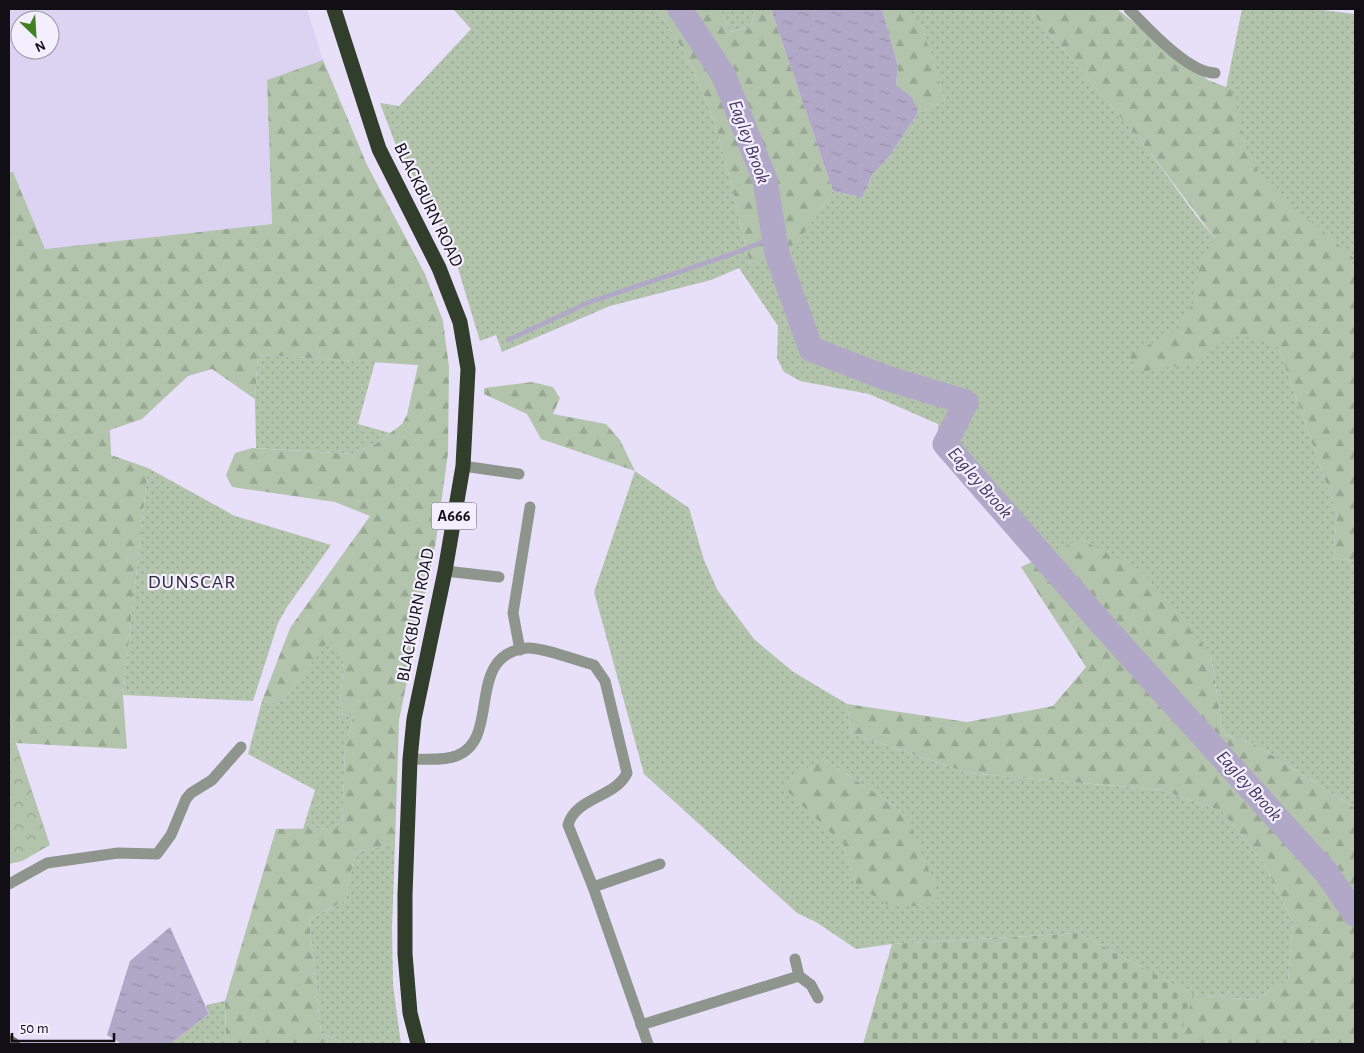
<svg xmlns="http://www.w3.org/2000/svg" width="1364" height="1053" viewBox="0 0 1364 1053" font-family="'Alegreya Sans',sans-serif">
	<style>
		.built { fill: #dcd3f3; fill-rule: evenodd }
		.grass { fill: url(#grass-dots); fill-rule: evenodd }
		.forest { fill: url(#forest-firs) }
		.cemetery { fill: url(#cemetery-stones) }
		.park { fill: url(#park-crowns) }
		.water { fill: url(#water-ripples) }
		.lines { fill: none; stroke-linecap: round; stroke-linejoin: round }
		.stream { stroke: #b1a8c7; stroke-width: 4.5 }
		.river { stroke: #b1a8c7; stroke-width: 25 }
		.street { stroke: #8e958c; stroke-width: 11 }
		.secondary { stroke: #656f62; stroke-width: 12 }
		.highway { stroke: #313e2c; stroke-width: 15 }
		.labels { text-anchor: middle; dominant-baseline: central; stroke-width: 4.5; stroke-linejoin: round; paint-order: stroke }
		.shield { fill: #f4effe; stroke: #55525c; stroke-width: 1 }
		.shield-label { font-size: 16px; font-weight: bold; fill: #110e16 }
		.street-label { font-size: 18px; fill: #110e16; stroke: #f4effe }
		.water-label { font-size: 19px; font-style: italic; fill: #443460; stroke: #f4effe }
		.quarter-label { font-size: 20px; letter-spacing: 1px; fill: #2f293c; stroke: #f4effe }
	</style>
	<defs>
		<pattern id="grass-dots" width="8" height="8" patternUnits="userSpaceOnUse" patternTransform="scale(1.25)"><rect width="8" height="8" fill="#b2c4ab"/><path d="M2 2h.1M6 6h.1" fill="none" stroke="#98a792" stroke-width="1.8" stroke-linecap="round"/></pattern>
		<pattern id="forest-firs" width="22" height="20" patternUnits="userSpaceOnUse" patternTransform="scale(1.25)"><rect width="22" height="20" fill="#b2c4ab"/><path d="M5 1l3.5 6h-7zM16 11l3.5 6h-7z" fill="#98a792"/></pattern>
		<pattern id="cemetery-stones" width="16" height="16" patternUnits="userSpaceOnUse" patternTransform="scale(1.25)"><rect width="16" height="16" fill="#b2c4ab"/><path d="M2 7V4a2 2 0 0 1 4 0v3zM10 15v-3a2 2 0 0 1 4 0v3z" fill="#98a792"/></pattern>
		<pattern id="park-crowns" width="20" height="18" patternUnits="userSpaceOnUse" patternTransform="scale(1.25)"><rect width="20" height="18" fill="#b2c4ab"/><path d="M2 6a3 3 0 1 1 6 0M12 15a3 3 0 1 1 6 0" fill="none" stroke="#98a792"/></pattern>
		<pattern id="water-ripples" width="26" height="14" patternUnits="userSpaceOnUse" patternTransform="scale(1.25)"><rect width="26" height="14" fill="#b1a8c7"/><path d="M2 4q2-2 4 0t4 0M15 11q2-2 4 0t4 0" fill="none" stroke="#978faa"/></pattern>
	</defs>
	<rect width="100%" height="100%" fill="#e8e0f9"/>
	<path class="built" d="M 9,9 L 307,9 L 323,60 L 267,80 L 272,224 L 45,249 L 13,172 L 9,172 ZM 20,20 L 50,20 L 50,50 L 20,50 Z"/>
	<g class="grass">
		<path d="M 453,9 L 656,9 C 713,82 729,176 750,264 L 797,242 L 833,191 L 862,198 L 872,175 L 889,157 L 918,113 L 945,101 L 921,24 L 899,9 L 1029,9 L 1149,151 L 1197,217 L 1248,277 L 1278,346 L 1337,514 L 1333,558 L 1355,561 L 1355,808 L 1254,744 L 1223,734 L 1211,655 L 1080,540 L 1037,559 L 1011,525 L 1002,522 L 940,447 L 938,424 L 869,394 L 800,381 L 784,372 L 777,358 L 778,326 L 739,268 L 711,280 L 610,306 L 502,352 L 496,335 L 480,341 L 457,265 L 440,226 L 395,143 L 380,103 L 399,106 L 471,29 Z"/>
		<path d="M 720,9 L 754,9 L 751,27 L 729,32 Z"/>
		<path d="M 1242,9 L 1313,9 L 1355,14 L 1355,272 L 1352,264 L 1249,169 L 1226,88 Z"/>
		<path d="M 258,355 L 375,362 L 358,424 L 390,433 L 377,443 L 351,454 L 256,448 L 255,399 Z"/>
		<path d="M 148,468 L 235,516 L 331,545 L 287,607 L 278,623 L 253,701 L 123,695 Z"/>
		<path d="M 635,471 L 689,508 L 704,560 L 718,591 L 754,639 L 792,671 L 847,704 L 851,733 L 968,773 L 1162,790 L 1222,811 L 1264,864 L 1293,922 L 1288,980 L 1256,1000 L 1194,995 L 1078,933 L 892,944 L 856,949 L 816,922 L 797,913 L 644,774 L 594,592 ZM 823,759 L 888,801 L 908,818 L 856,884 L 843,844 Z"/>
		<path d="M 328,640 L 336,645 L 344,659 L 339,714 L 353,716 L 345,749 L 342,828 L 303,829 L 315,790 L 248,754 L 262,701 L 281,704 Z"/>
		<path d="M 395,843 L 392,928 L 393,985 L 401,1044 L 346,1044 L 321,1033 L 309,919 L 345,901 L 355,853 Z"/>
		<path d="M 225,1001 L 226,1044 L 170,1044 L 209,1014 L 206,1005 Z"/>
	</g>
	<g class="forest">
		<path d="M 656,9 L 720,9 L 730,32 L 751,27 L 754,9 L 771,9 L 833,191 L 797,243 L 750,264 C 729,176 713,82 656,9 Z"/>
		<path d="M 882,9 L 899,9 L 921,23 L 945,101 L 918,113 L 913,98 L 896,86 L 898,66 Z"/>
		<path d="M 1029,9 L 1117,9 L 1208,80 L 1231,89 L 1245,145 L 1263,181 L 1354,258 L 1352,264 L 1355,272 L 1355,561 L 1333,558 L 1337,514 L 1278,346 L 1234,333 L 1197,363 L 1138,372 L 1129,355 L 1177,330 L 1193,303 L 1200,262 L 1215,238 L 1149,151 Z"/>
		<path d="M 323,60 L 367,165 L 425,274 L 443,321 L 449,367 L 448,453 L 436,541 L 399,720 L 395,843 L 355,853 L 345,901 L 309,919 L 321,1033 L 346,1044 L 226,1044 L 225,1001 L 276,829 L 342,828 L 345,749 L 353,716 L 339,714 L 344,659 L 336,645 L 328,641 L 281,704 L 262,701 L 290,628 L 370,516 L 335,502 L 232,487 L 226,475 L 235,453 L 252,448 L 351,454 L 377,443 L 402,424 L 407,415 L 418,365 L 258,355 L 255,399 L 212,369 L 188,376 L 142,419 L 110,430 L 111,455 L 148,468 L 123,695 L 127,749 L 16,743 L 9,711 L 9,172 L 13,172 L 45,249 L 272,224 L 267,80 Z"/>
		<path d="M 532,382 L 553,387 L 560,398 L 553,414 L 606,424 L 620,440 L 635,471 L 541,439 L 527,414 L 484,394 L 484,388 Z"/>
		<path d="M 1080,539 L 1142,571 L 1211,655 L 1223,734 L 1254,744 L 1355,808 L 1355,1044 L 1123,1044 L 1146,969 L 1194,995 L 1256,1000 L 1288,980 L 1293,922 L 1264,864 L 1222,811 L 1162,790 L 968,773 L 851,733 L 847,704 L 967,722 L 1053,706 L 1086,667 L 1021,567 Z"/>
		<path d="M 823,759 L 888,801 L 908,818 L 939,896 L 928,907 L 888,905 L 856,884 L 843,844 L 786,790 L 789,778 Z"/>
	</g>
	<path class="cemetery" d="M 1078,933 L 1194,995 L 1177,1044 L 863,1044 L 892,944 Z"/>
	<path class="park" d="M 9,711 L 16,743 L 50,845 L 22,861 L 9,864 Z"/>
	<g class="water">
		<path d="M 771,9 L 882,9 L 898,66 L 896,85 L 913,98 L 918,113 L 889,157 L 872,175 L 862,198 L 833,191 Z"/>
		<path d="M 170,927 L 209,1014 L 170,1044 L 122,1044 L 107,1035 L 130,961 Z"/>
	</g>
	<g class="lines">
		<path class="stream" d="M 508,340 L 590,302 L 732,254 L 775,237"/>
		<path class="river" d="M 680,9 L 724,76 L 765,180 L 777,254 L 811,349 L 886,378 L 966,402 L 945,444 L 1101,623 L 1326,872 L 1355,914"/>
		<g class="street">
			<path d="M 1129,9 C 1147,27 1188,73 1215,73"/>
			<path d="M 463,466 L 519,474"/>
			<path d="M 445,571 L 499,577"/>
			<path d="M 520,650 L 513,613 L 530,507"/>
			<path d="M 410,759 C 425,759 442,761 456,756 C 503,739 463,655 527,648 C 542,647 578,661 594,665 L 605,681 L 627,773 C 615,798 576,797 568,825 L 593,887 L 648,1044"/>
			<path d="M 9,884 L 47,863 L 118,853 L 157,854 L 171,835 L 186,799 L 191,793 L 212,780 L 241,747"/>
			<path d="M 593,887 L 660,864"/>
			<path d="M 795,959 L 799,976"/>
			<path d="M 641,1025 L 799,976 L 811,985 L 818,998"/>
		</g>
		<path class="secondary" d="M 9,1041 L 14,1044"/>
		<path class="highway" d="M 334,9 L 379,149 L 439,268 L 460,322 L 468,369 L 463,466 L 445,571 L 414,719 L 410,759 L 405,895 L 405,954 L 410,1013 L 418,1044"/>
	</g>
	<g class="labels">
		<rect class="shield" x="431.5" y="502.5" width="45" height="27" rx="4"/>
		<g class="shield-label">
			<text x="454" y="516">A666</text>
		</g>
		<g class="street-label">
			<text transform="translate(428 205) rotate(64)">BLACKBURN ROAD</text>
			<text transform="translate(416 615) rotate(-79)">BLACKBURN ROAD</text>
		</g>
		<g class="water-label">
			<text transform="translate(749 142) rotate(70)">Eagley Brook</text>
			<text transform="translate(980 483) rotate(49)">Eagley Brook</text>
			<text transform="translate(1249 786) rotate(48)">Eagley Brook</text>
		</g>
		<g class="quarter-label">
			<text x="192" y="582">DUNSCAR</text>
		</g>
	</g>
	<rect width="1364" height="1053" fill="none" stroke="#110e16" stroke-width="20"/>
	<g transform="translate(35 35) rotate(155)"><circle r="24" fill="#f4effe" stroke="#9995a1"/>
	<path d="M0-4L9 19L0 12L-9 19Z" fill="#428121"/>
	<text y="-8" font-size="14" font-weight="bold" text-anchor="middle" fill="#110e16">N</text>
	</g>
	<path d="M12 1033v8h102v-8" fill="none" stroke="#110e16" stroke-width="2.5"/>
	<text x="20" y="1033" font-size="15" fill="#110e16" stroke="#f4effe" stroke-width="4" paint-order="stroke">50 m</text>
</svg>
